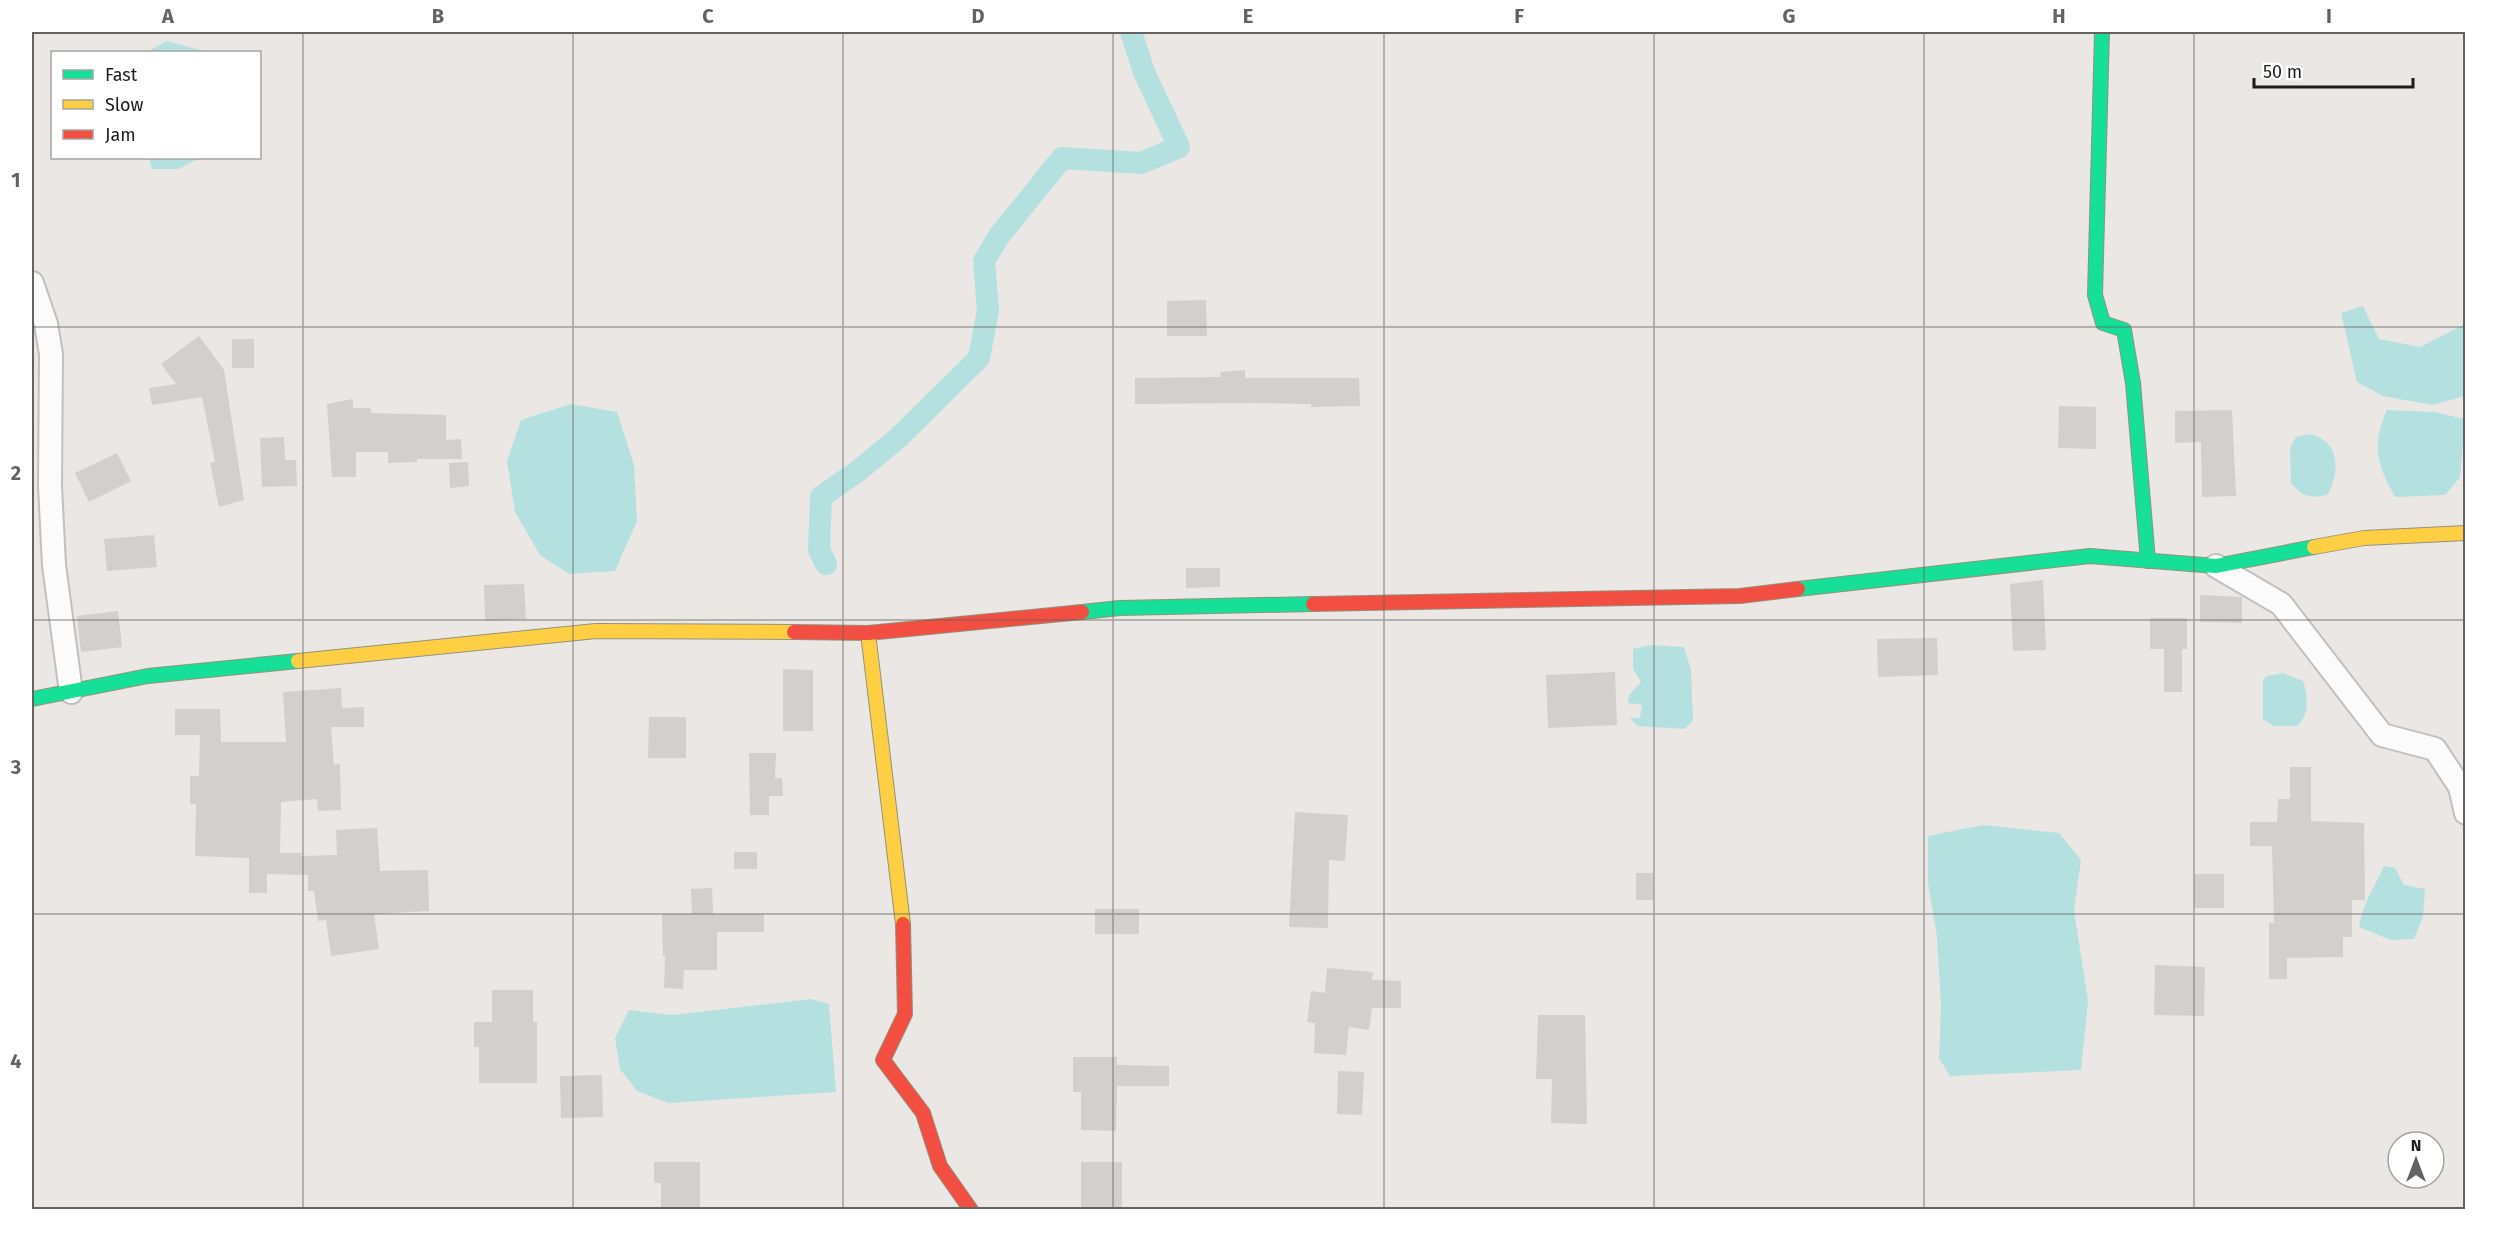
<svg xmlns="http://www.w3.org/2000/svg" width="2497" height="1241" viewBox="0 0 2497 1241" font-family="'Fira Sans',sans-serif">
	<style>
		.water { fill: #b4e1e0 }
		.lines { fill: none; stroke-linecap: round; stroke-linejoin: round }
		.canal { stroke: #b4e1e0; stroke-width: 22 }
		.building { fill: #d3cfcc }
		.street-casing { stroke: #c1c0bf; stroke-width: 26 }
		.fast-casing { stroke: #95917c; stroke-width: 16 }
		.slow-casing { stroke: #95917c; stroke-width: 16 }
		.jam-casing { stroke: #95917c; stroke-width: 16 }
		.street { stroke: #fcfbfb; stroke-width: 22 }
		.fast { stroke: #16e098; stroke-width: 14 }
		.slow { stroke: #ffcf43; stroke-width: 14 }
		.jam { stroke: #f24e42; stroke-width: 14 }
		.grid { fill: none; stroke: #646362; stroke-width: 1.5; stroke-opacity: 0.55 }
		.neatline { fill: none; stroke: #646362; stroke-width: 2 }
		.grid-label { font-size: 20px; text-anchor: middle; font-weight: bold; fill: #646362 }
	</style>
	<rect width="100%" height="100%" fill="#eae7e4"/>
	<g class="water">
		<path d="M 167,41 L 207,52 L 147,52 Z"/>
		<path d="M 149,158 L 200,158 L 178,169 L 152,169 Z"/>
		<path d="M 2363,306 L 2379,339 L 2420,347 L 2465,324 L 2465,396 L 2432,405 L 2383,396 L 2357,382 L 2341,313 Z"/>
		<path d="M 571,404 L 617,412 L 634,465 L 637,521 L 615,571 L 569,574 L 540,555 L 515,512 L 507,461 L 521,420 Z"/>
		<path d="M 2387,410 L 2434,412 L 2465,419 L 2460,477 L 2445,495 L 2395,497 C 2377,464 2371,447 2387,410 Z"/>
		<path d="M 2309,434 C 2339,440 2341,470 2328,494 C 2312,500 2302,496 2291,483 L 2290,448 L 2296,437 Z"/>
		<path d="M 1651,645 L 1684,647 L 1691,670 L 1693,720 L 1685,729 L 1637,726 L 1630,718 L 1640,718 L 1642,705 L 1628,703 L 1629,695 L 1641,682 L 1633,669 L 1633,649 Z"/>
		<path d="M 2283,673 L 2303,681 C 2308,697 2310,714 2297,726 L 2274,726 L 2263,719 L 2263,680 L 2267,676 Z"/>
		<path d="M 1983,825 L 2059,833 L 2081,860 L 2074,910 L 2088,1001 L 2081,1070 L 1950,1076 L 1939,1058 L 1941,1005 L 1937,937 L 1928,882 L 1928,836 Z"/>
		<path d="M 2384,866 L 2395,868 L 2404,885 L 2425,889 L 2423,917 L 2414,939 L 2391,940 L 2359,927 C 2362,904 2375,887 2384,866 Z"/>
		<path d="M 811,999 L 829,1004 L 836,1092 L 669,1103 L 637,1091 L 620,1069 L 615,1038 L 629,1010 L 672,1015 Z"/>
	</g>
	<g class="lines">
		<path class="canal" d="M 826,564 L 819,550 L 821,497 L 858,471 L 897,439 L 979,358 L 988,310 L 984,261 L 999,236 L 1062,158 L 1141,163 L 1179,147 L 1144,72 L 1131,32"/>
	</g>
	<g class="building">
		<path d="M 1206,300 L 1207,336 L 1167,336 L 1167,301 Z"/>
		<path d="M 199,336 L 224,370 L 244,500 L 219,507 L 210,463 L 215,462 L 202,397 L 152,405 L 149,388 L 176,384 L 161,364 Z"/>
		<rect x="232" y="339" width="22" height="29"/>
		<path d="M 1245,370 L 1245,378 L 1359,378 L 1360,406 L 1311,407 L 1311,404 L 1250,403 L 1135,404 L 1135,378 L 1221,377 L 1220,372 Z"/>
		<path d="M 353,399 L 353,408 L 371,408 L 371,413 L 446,415 L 446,440 L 461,439 L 462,459 L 417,459 L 417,462 L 388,463 L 388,452 L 356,452 L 356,477 L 332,477 L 327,404 Z"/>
		<path d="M 2059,406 L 2096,407 L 2096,449 L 2058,448 Z"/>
		<path d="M 2232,410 L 2236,496 L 2202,497 L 2201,442 L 2175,443 L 2175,411 Z"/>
		<path d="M 284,437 L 285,460 L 296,460 L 297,486 L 262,487 L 260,438 Z"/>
		<path d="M 117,453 L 131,481 L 89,502 L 75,473 Z"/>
		<path d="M 468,462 L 469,486 L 450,488 L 449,463 Z"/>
		<path d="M 154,535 L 157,567 L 107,571 L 104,539 Z"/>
		<path d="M 1186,568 L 1220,568 L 1220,587 L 1186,588 Z"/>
		<path d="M 2043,580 L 2046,650 L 2013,651 L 2010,584 Z"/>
		<path d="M 524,584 L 526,619 L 485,621 L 484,585 Z"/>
		<path d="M 2200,595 L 2242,597 L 2242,623 L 2200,622 Z"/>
		<path d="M 118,611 L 122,647 L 81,652 L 77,616 Z"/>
		<path d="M 2150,618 L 2187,618 L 2187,649 L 2182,649 L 2182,692 L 2164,692 L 2164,649 L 2150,649 Z"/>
		<path d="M 1937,638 L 1938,675 L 1878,677 L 1877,639 Z"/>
		<path d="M 783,669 L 813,670 L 813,731 L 783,731 Z"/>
		<path d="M 1615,672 L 1617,725 L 1548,728 L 1546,675 Z"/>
		<path d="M 341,688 L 342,708 L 364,707 L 364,727 L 331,727 L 334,765 L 340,764 L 341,810 L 318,811 L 317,799 L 281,802 L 280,853 L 302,853 L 301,856 L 337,855 L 336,830 L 377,828 L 380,871 L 428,870 L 429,911 L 374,914 L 379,949 L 331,956 L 326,920 L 318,921 L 314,891 L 308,891 L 308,875 L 267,874 L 267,893 L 249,893 L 249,858 L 195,856 L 196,804 L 190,804 L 190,776 L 199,776 L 200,735 L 175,735 L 175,709 L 220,709 L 221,742 L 286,742 L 283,692 Z"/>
		<path d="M 649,717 L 686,717 L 686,758 L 648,758 Z"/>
		<path d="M 749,753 L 776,753 L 775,778 L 782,778 L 783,796 L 769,796 L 769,815 L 750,815 Z"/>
		<path d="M 2290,767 L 2311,767 L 2311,821 L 2364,823 L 2365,900 L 2352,900 L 2352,937 L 2343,937 L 2343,957 L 2287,958 L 2287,979 L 2269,979 L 2269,923 L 2274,923 L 2272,846 L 2250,846 L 2250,822 L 2277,822 L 2278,799 L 2290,799 Z"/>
		<path d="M 1295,812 L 1348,815 L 1345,861 L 1329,860 L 1328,928 L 1289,927 Z"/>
		<rect x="734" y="852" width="23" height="17"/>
		<path d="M 1636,873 L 1653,873 L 1654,900 L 1636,900 Z"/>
		<rect x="2194" y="874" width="30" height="34"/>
		<path d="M 712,888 L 713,914 L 764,914 L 764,932 L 717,932 L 717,970 L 684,970 L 683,989 L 664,988 L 665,956 L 663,956 L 662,914 L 692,914 L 691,889 Z"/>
		<rect x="1095" y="909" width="44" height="25"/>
		<path d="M 2155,965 L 2205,967 L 2204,1016 L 2154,1015 Z"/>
		<path d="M 1327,968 L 1373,972 L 1372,980 L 1401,981 L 1401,1008 L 1372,1008 L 1369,1030 L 1349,1027 L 1346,1055 L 1314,1053 L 1315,1023 L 1307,1022 L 1311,991 L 1325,993 Z"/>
		<path d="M 492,990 L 533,990 L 533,1022 L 537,1022 L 537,1083 L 479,1083 L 479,1047 L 474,1047 L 474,1022 L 492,1022 Z"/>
		<path d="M 1538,1015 L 1585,1015 L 1587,1124 L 1551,1123 L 1552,1079 L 1536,1079 Z"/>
		<path d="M 1073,1057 L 1117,1057 L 1117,1065 L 1169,1066 L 1169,1086 L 1117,1086 L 1116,1131 L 1081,1130 L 1081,1092 L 1073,1092 Z"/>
		<path d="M 1338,1071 L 1364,1072 L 1362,1115 L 1337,1114 Z"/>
		<path d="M 602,1075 L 603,1117 L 561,1118 L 560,1076 Z"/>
		<path d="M 654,1162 L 700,1162 L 700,1209 L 661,1209 L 661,1183 L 654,1183 Z"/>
		<rect x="1081" y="1162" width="41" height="47"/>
	</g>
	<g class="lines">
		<defs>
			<g id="street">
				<path d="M 32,283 L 46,324 L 51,354 L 50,486 L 54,565 L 71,692"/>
				<path d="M 2216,566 L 2281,604 L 2382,735 L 2435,749 L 2460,787 L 2466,813"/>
			</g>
			<g id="fast">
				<path d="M 2102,32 L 2095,295 L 2103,323 L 2124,330 L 2133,383 L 2148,561"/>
				<path d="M 1798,589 L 2090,556 L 2216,566 L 2314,547"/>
				<path d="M 1082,612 L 1120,608 L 1313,604"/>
				<path d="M 32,699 L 148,676 L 298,661"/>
			</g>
			<g id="slow">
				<path d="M 2314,547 L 2364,538 L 2466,533"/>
				<path d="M 868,633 L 903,924"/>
				<path d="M 298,661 L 596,631 L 794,632"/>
			</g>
			<g id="jam">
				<path d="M 1313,604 L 1740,596 L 1798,589"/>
				<path d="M 794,632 L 868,633 L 1082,612"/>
				<path d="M 903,924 L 905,1014 L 883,1060 L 923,1113 L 940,1166 L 971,1210"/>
			</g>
		</defs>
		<use href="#street" class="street-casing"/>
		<use href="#fast" class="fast-casing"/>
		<use href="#slow" class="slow-casing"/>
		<use href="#jam" class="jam-casing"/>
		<use href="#street" class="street"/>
		<use href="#fast" class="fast"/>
		<use href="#slow" class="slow"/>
		<use href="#jam" class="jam"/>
	</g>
	<path class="grid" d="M 303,32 L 303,1210M 573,32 L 573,1210M 843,32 L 843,1210M 1113,32 L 1113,1210M 1384,32 L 1384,1210M 1654,32 L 1654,1210M 1924,32 L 1924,1210M 2194,32 L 2194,1210M 32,327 L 2466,327M 32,620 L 2466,620M 32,914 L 2466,914"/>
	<rect width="2497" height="1241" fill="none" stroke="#ffffff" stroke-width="66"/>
	<rect x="51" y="51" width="210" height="108" fill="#ffffff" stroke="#a4a4a4" stroke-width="1.5"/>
	<rect x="63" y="70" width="30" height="9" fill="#16e098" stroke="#a4a4a4" stroke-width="1.5"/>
	<text x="105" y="81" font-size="18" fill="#1c1c1c">Fast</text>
	<rect x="63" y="100" width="30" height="9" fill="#ffcf43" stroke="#a4a4a4" stroke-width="1.5"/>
	<text x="105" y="111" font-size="18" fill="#1c1c1c">Slow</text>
	<rect x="63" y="130" width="30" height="9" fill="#f24e42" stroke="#a4a4a4" stroke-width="1.5"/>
	<text x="105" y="141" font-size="18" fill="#1c1c1c">Jam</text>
	<g transform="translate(2416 1160)"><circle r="28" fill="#ffffff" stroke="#a4a4a4" stroke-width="1.5"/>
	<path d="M0-4.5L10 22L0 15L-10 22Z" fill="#646362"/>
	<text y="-9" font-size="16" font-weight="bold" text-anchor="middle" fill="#1c1c1c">N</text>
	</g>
	<path d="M2254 78v9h159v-9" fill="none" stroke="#1c1c1c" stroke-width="3"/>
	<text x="2263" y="78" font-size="18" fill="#1c1c1c" stroke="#ffffff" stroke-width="4.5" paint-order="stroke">50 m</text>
	<rect x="33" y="33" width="2431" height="1175" class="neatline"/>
	<g class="grid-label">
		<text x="168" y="23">A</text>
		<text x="438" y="23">B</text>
		<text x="708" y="23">C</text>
		<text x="978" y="23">D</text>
		<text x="1248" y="23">E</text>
		<text x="1519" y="23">F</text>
		<text x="1789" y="23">G</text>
		<text x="2059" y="23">H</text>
		<text x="2329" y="23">I</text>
		<text x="16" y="187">1</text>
		<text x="16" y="480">2</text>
		<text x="16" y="774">3</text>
		<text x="16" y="1068">4</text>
	</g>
</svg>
